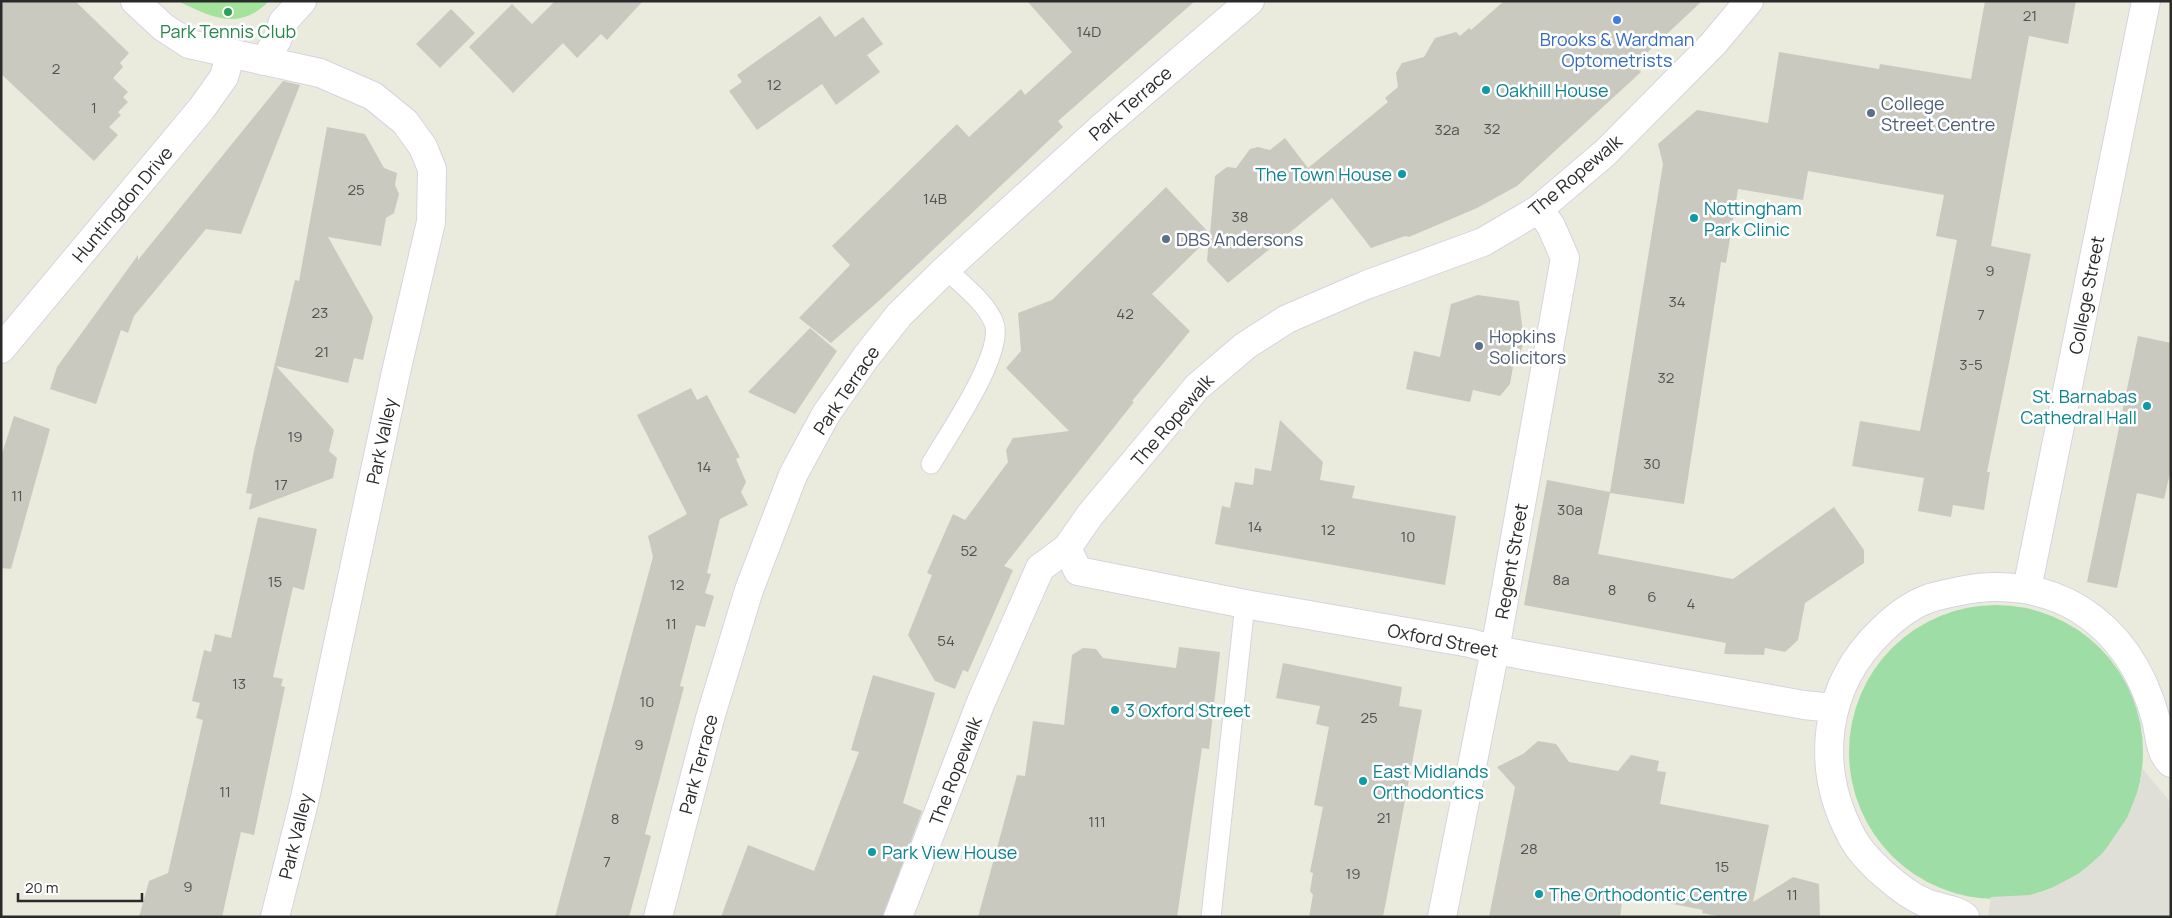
<svg xmlns="http://www.w3.org/2000/svg" width="2172" height="918" viewBox="0 0 2172 918" font-family="Manrope,sans-serif">
	<style>
		.green { fill: #9edda5 }
		.pitch { fill: #a4e39b }
		.plaza { fill: #dfdfd8 }
		.building { fill: #c9c9c0 }
		.lines { fill: none; stroke-linecap: round; stroke-linejoin: round }
		.lane-casing { stroke: #d6d3e1; stroke-width: 21 }
		.street-casing { stroke: #d6d3e1; stroke-width: 30 }
		.lane { stroke: #fff; stroke-width: 19 }
		.street { stroke: #fff; stroke-width: 28 }
		.leisure-dot { fill: #2e9e5b; stroke: #fff; stroke-width: 2 }
		.shop-dot { fill: #3f7fe0; stroke: #fff; stroke-width: 2 }
		.culture-dot { fill: #0f9aa8; stroke: #fff; stroke-width: 2 }
		.service-dot { fill: #5c6f8a; stroke: #fff; stroke-width: 2 }
		.labels { text-anchor: middle; dominant-baseline: central; stroke-width: 5; stroke-linejoin: round; paint-order: stroke }
		.number-label { font-size: 15px; fill: #525250 }
		.leisure-label { font-size: 18px; fill: #27864d; stroke: #fff }
		.shop-label { font-size: 18px; fill: #366cbe; stroke: #fff }
		.culture-label { font-size: 18px; fill: #0d838f; stroke: #fff; text-anchor: start }
		.street-label { font-size: 18px; fill: #2a2a2a; stroke: #fff }
		.service-label { font-size: 18px; fill: #4e5e75; stroke: #fff; text-anchor: start }
	</style>
	<rect width="100%" height="100%" fill="#eaebdd"/>
	<circle class="green" cx="1996" cy="752" r="147"/>
	<path class="pitch" d="M 178,1 L 269,1 C 239,32 211,17 178,1 Z"/>
	<path class="plaza" d="M 2142,768 L 2171,803 L 2171,917 L 1988,917 L 1991,897 L 2030,895 L 2046,891 L 2080,873 L 2103,853 L 2127,818 L 2139,788 Z"/>
	<g class="building">
		<path d="M 1,1 L 75,1 L 129,53 L 120,63 L 123,67 L 113,78 L 128,92 L 123,97 L 128,102 L 118,112 L 121,115 L 109,127 L 118,135 L 94,161 L 1,74 Z"/>
		<path d="M 555,1 L 643,1 L 607,40 L 601,34 L 577,58 L 563,43 L 513,93 L 469,47 L 512,4 L 532,24 Z"/>
		<path d="M 1027,1 L 1195,1 L 1058,121 L 1063,127 L 882,298 L 831,343 L 799,318 L 850,265 L 832,246 L 957,124 L 969,137 L 1021,89 L 1025,95 L 1072,52 Z"/>
		<path d="M 1504,1 L 1702,1 L 1634,65 L 1641,72 L 1517,186 L 1477,208 L 1409,237 L 1405,236 L 1371,248 L 1332,198 L 1228,283 L 1207,261 L 1209,238 L 1152,294 L 1190,331 L 1132,401 L 1134,402 L 1004,566 L 1013,570 L 968,672 L 963,670 L 955,689 L 935,681 L 908,635 L 932,575 L 927,573 L 953,514 L 965,520 L 1008,462 L 1006,450 L 1013,438 L 1069,431 L 1006,368 L 1021,351 L 1018,313 L 1052,300 L 1166,187 L 1210,234 L 1215,176 L 1227,167 L 1236,168 L 1250,149 L 1258,147 L 1270,150 L 1285,138 L 1308,168 L 1388,102 L 1385,98 L 1398,87 L 1396,73 L 1402,63 L 1424,57 L 1435,38 L 1456,32 L 1460,36 L 1469,28 L 1471,30 Z"/>
		<path d="M 1985,1 L 2076,1 L 2068,44 L 2029,36 L 2011,135 L 1991,246 L 2031,254 L 1987,472 L 1990,472 L 1984,510 L 1953,505 L 1951,517 L 1918,511 L 1924,478 L 1852,466 L 1860,421 L 1920,431 L 1957,240 L 1936,236 L 1944,195 L 1808,171 L 1803,200 L 1738,189 L 1726,263 L 1721,262 L 1684,504 L 1610,493 L 1598,554 L 1733,579 L 1834,507 L 1864,550 L 1864,563 L 1805,603 L 1798,640 L 1785,652 L 1765,648 L 1764,655 L 1724,654 L 1726,643 L 1524,605 L 1547,480 L 1610,492 L 1663,164 L 1658,144 L 1697,110 L 1768,123 L 1779,52 L 1879,69 L 1880,64 L 1971,79 Z"/>
		<path d="M 451,9 L 475,33 L 440,68 L 416,44 Z"/>
		<path d="M 820,16 L 835,37 L 863,17 L 883,44 L 867,55 L 880,72 L 836,105 L 822,84 L 757,130 L 729,91 L 742,82 L 737,75 Z"/>
		<path d="M 283,81 L 300,85 L 241,234 L 206,229 L 134,316 L 128,333 L 121,330 L 96,404 L 50,389 L 57,367 L 138,255 L 138,260 Z"/>
		<path d="M 327,127 L 365,134 L 384,168 L 397,173 L 395,185 L 399,194 L 394,213 L 386,218 L 381,246 L 328,237 L 373,317 L 363,360 L 354,358 L 348,383 L 276,366 L 334,430 L 329,451 L 337,458 L 333,478 L 249,510 L 252,494 L 246,493 L 254,451 L 295,280 L 299,281 Z"/>
		<path d="M 1478,295 L 1519,301 L 1524,341 L 1518,361 L 1514,361 L 1510,384 L 1500,396 L 1473,390 L 1470,402 L 1406,389 L 1414,351 L 1440,357 L 1451,304 Z"/>
		<path d="M 810,328 L 837,351 L 795,414 L 748,392 Z"/>
		<path d="M 2138,336 L 2171,343 L 2171,469 L 2164,499 L 2137,493 L 2117,588 L 2087,582 Z"/>
		<path d="M 691,388 L 697,400 L 707,395 L 740,457 L 736,459 L 746,482 L 741,492 L 748,505 L 720,519 L 707,573 L 711,574 L 705,593 L 714,596 L 705,627 L 696,625 L 680,686 L 684,687 L 645,834 L 651,836 L 629,917 L 555,917 L 653,557 L 648,536 L 687,514 L 637,415 Z"/>
		<path d="M 14,416 L 50,429 L 11,569 L 1,568 L 1,457 Z"/>
		<path d="M 1280,420 L 1323,462 L 1320,480 L 1355,486 L 1352,498 L 1456,516 L 1445,585 L 1215,544 L 1222,506 L 1230,508 L 1235,482 L 1253,485 L 1255,468 L 1271,471 Z"/>
		<path d="M 258,517 L 317,529 L 304,590 L 293,587 L 273,677 L 283,679 L 281,686 L 285,687 L 254,835 L 241,832 L 222,917 L 139,917 L 149,881 L 168,873 L 203,720 L 196,718 L 200,703 L 192,701 L 204,650 L 211,652 L 215,634 L 231,638 Z"/>
		<path d="M 1179,647 L 1220,652 L 1209,749 L 1202,748 L 1177,917 L 978,917 L 1017,775 L 1025,776 L 1033,721 L 1064,725 L 1072,655 L 1083,648 L 1096,649 L 1103,658 L 1176,668 Z"/>
		<path d="M 1283,663 L 1402,687 L 1399,706 L 1422,710 L 1383,917 L 1309,917 L 1313,895 L 1310,891 L 1313,873 L 1310,872 L 1323,807 L 1314,805 L 1329,727 L 1316,724 L 1320,706 L 1276,698 Z"/>
		<path d="M 873,675 L 935,693 L 903,803 L 922,811 L 883,917 L 721,917 L 748,845 L 814,871 L 859,752 L 851,750 Z"/>
		<path d="M 1538,741 L 1556,744 L 1569,762 L 1618,771 L 1631,755 L 1659,761 L 1657,771 L 1666,772 L 1660,804 L 1769,825 L 1753,902 L 1793,877 L 1819,884 L 1820,917 L 1723,917 L 1702,913 L 1703,910 L 1623,894 L 1620,917 L 1489,917 L 1515,787 L 1497,767 L 1523,754 Z"/>
	</g>
	<g class="lines">
		<defs>
			<g id="lane">
				<path d="M 931,464 C 947,436 1005,353 994,323 C 986,302 961,284 946,269"/>
				<path d="M 1211,917 L 1245,604"/>
			</g>
			<g id="street">
				<path d="M 135,1 L 163,27 L 189,44 L 320,73 L 373,96 L 405,122 L 423,147 L 432,169 L 431,222 L 396,372 L 305,798 L 275,917"/>
				<path d="M 264,61 L 277,40 L 283,22 L 302,1"/>
				<path d="M 1,349 L 202,108 L 224,77 L 231,53"/>
				<path d="M 1067,548 L 1078,571 L 1245,604 L 1470,643 L 1495,650 L 1804,705 L 1833,708"/>
				<path d="M 2027,589 L 2146,1"/>
				<path d="M 658,917 L 710,718 L 749,590 L 793,475 L 826,414 L 866,357 L 899,315 L 946,269 L 1100,129 L 1250,1"/>
				<path d="M 898,917 L 981,702 L 1040,568 L 1067,548 L 1090,515 L 1197,387 L 1245,346 L 1287,319 L 1366,285 L 1483,242 L 1539,209 L 1605,153 L 1713,44 L 1749,1"/>
				<path d="M 1442,917 L 1495,650 L 1565,258 L 1551,226 L 1539,209"/>
				<path d="M 1965,917 C 1957,909 1937,908 1926,903 C 1902,893 1864,860 1852,837 C 1814,767 1823,686 1882,630 C 1895,617 1913,604 1930,598 C 1940,595 1950,593 1960,591 C 2000,582 2044,588 2079,609 C 2121,635 2144,675 2156,720 C 2160,735 2159,752 2171,763"/>
			</g>
		</defs>
		<use href="#lane" class="lane-casing"/>
		<use href="#street" class="street-casing"/>
		<use href="#lane" class="lane"/>
		<use href="#street" class="street"/>
	</g>
	<circle class="leisure-dot" cx="228" cy="12" r="5"/>
	<circle class="shop-dot" cx="1617" cy="20" r="5"/>
	<g class="culture-dot">
		<circle cx="1486" cy="90" r="5"/>
		<circle cx="1402" cy="174" r="5"/>
		<circle cx="1694" cy="218" r="5"/>
		<circle cx="2147" cy="406" r="5"/>
		<circle cx="1115" cy="710" r="5"/>
		<circle cx="1363" cy="781" r="5"/>
		<circle cx="872" cy="852" r="5"/>
		<circle cx="1539" cy="894" r="5"/>
	</g>
	<g class="service-dot">
		<circle cx="1871" cy="113" r="5"/>
		<circle cx="1166" cy="239" r="5"/>
		<circle cx="1479" cy="346" r="5"/>
	</g>
	<g class="labels">
		<g class="number-label">
			<text x="2030" y="15">21</text>
			<text x="1089" y="31">14D</text>
			<text x="56" y="68">2</text>
			<text x="774" y="84">12</text>
			<text x="94" y="107">1</text>
			<text x="1492" y="128">32</text>
			<text x="1447" y="129">32a</text>
			<text x="356" y="189">25</text>
			<text x="935" y="198">14B</text>
			<text x="1240" y="216">38</text>
			<text x="1990" y="270">9</text>
			<text x="1677" y="301">34</text>
			<text x="320" y="312">23</text>
			<text x="1125" y="313">42</text>
			<text x="1981" y="314">7</text>
			<text x="322" y="351">21</text>
			<text x="1971" y="364">3-5</text>
			<text x="1666" y="377">32</text>
			<text x="295" y="436">19</text>
			<text x="1652" y="463">30</text>
			<text x="704" y="466">14</text>
			<text x="281" y="484">17</text>
			<text x="17" y="495">11</text>
			<text x="1570" y="509">30a</text>
			<text x="1255" y="526">14</text>
			<text x="1328" y="529">12</text>
			<text x="1408" y="536">10</text>
			<text x="969" y="550">52</text>
			<text x="1561" y="579">8a</text>
			<text x="275" y="581">15</text>
			<text x="677" y="584">12</text>
			<text x="1612" y="589">8</text>
			<text x="1652" y="596">6</text>
			<text x="1691" y="603">4</text>
			<text x="671" y="623">11</text>
			<text x="946" y="640">54</text>
			<text x="239" y="683">13</text>
			<text x="647" y="701">10</text>
			<text x="1369" y="717">25</text>
			<text x="639" y="744">9</text>
			<text x="225" y="791">11</text>
			<text x="1384" y="817">21</text>
			<text x="615" y="818">8</text>
			<text x="1097" y="821">111</text>
			<text x="1529" y="848">28</text>
			<text x="607" y="861">7</text>
			<text x="1722" y="866">15</text>
			<text x="1353" y="873">19</text>
			<text x="188" y="886">9</text>
			<text x="1792" y="894">11</text>
		</g>
		<g class="leisure-label">
			<text x="228" y="31">Park Tennis Club</text>
		</g>
		<g class="shop-label">
			<text x="1617" y="39">Brooks &amp; Wardman<tspan x="1617" dy="21">Optometrists</tspan></text>
		</g>
		<g class="culture-label">
			<text x="1496" y="90">Oakhill House</text>
			<text x="1392" y="174" text-anchor="end">The Town House</text>
			<text x="1704" y="208">Nottingham<tspan x="1704" dy="21">Park Clinic</tspan></text>
			<text x="2137" y="396" text-anchor="end">St. Barnabas<tspan x="2137" dy="21">Cathedral Hall</tspan></text>
			<text x="1125" y="710">3 Oxford Street</text>
			<text x="1373" y="771">East Midlands<tspan x="1373" dy="21">Orthodontics</tspan></text>
			<text x="882" y="852">Park View House</text>
			<text x="1549" y="894">The Orthodontic Centre</text>
		</g>
		<g class="street-label">
			<text transform="translate(1130 103) rotate(-41)">Park Terrace</text>
			<text transform="translate(1575 175) rotate(-40)">The Ropewalk</text>
			<text transform="translate(122 204) rotate(-50)">Huntingdon Drive</text>
			<text transform="translate(2086 295) rotate(-79)">College Street</text>
			<text transform="translate(846 390) rotate(-56)">Park Terrace</text>
			<text transform="translate(1172 420) rotate(-49)">The Ropewalk</text>
			<text transform="translate(381 441) rotate(-78)">Park Valley</text>
			<text transform="translate(1511 561) rotate(-80)">Regent Street</text>
			<text transform="translate(1443 640) rotate(11)">Oxford Street</text>
			<text transform="translate(698 764) rotate(-75)">Park Terrace</text>
			<text transform="translate(955 771) rotate(-69)">The Ropewalk</text>
			<text transform="translate(295 836) rotate(-76)">Park Valley</text>
		</g>
		<g class="service-label">
			<text x="1881" y="103">College<tspan x="1881" dy="21">Street Centre</tspan></text>
			<text x="1176" y="239">DBS Andersons</text>
			<text x="1489" y="336">Hopkins<tspan x="1489" dy="21">Solicitors</tspan></text>
		</g>
	</g>
	<rect width="2172" height="918" fill="none" stroke="#2a2a2a" stroke-width="5"/>
	<path d="M18 893v8h124v-8" fill="none" stroke="#2a2a2a" stroke-width="2.5"/>
	<text x="25" y="893" font-size="15" fill="#2a2a2a" stroke="#ffffff" stroke-width="4" paint-order="stroke">20 m</text>
</svg>
